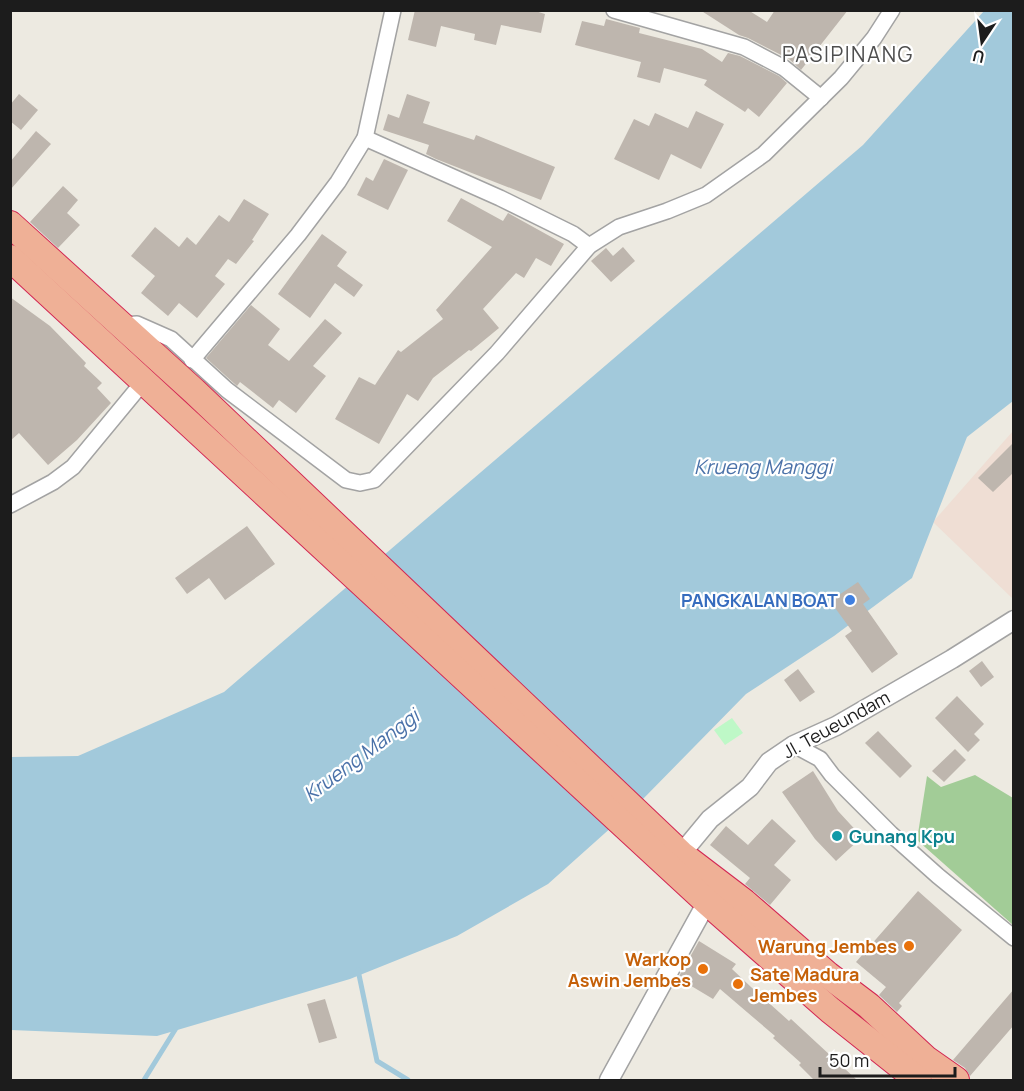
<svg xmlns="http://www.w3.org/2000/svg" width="1024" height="1091" viewBox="0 0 1024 1091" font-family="Manrope,sans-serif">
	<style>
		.military { fill: #efded4 }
		.forest { fill: #a2cc97 }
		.park { fill: #bef8c7 }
		.water { fill: #a2c9db }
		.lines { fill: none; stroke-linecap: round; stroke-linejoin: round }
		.stream { stroke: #a2c9db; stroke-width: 5 }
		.building { fill: #beb6ae }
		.minor-casing { stroke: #a3a3a3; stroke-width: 18 }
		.tertiary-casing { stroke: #a3a3a3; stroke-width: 21 }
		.trunk-casing { stroke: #d32653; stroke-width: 28 }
		.minor { stroke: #fff; stroke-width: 15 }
		.tertiary { stroke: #fff; stroke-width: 18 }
		.trunk { stroke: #efb096; stroke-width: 26 }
		.shop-dot { fill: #3f7fe0; stroke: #fff; stroke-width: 2 }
		.culture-dot { fill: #0f9aa8; stroke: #fff; stroke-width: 2 }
		.food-dot { fill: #e8710a; stroke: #fff; stroke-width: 2 }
		.labels { text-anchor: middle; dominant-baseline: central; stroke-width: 4.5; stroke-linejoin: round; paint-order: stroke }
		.shop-label { font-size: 18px; font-weight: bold; fill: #366cbe; stroke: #fff; text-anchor: end }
		.street-label { font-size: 18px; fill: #1c1c1c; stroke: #fff }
		.culture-label { font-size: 18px; font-weight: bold; fill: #0d838f; stroke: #fff; text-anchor: start }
		.food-label { font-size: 18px; font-weight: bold; fill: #c56008; stroke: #fff; text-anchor: end }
		.water-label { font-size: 20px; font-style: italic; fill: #4b72a9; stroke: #fff }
		.quarter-label { font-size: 21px; letter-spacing: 1.5px; fill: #4f4f4f; stroke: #fff }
	</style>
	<rect width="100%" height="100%" fill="#edeae1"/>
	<path class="military" d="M 1013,431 L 1013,597 L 1012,598 L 933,522 Z"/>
	<path class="forest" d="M 975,775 L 1013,798 L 1013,925 L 917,840 L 927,776 L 941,787 Z"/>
	<path class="park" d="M 732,718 L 743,733 L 725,745 L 714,730 Z"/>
	<path class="water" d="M 984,11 L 1013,11 L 1013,401 L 967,437 L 912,578 L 834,636 L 746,694 L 642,800 L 548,884 L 457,936 L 350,979 L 157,1036 L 11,1030 L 11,757 L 78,756 L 224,692 L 863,145 Z"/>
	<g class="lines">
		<g class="stream">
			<path d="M 358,970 L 377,1061 L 408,1080"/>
			<path d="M 144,1080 L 178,1025"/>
		</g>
	</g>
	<g class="building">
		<path d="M 415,10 L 532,10 L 545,14 L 541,33 L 501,25 L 496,45 L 474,40 L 475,34 L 441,26 L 436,47 L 408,40 Z"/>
		<path d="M 700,10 L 748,10 L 767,22 L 775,10 L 848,10 L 801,70 L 789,59 L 748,38 L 739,35 Z"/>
		<path d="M 606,19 L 640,28 L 639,33 L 702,49 L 722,62 L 728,53 L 740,56 L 779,76 L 787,83 L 759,117 L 748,108 L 745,112 L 704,85 L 707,80 L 664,68 L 660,83 L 637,77 L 641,62 L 575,45 L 582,21 L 604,26 Z"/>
		<path d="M 19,94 L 38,110 L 21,130 L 10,121 L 10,105 Z"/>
		<path d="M 407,94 L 430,102 L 423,123 L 474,140 L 476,135 L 555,167 L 541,200 L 436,159 L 426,154 L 429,145 L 383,130 L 388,114 L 399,118 Z"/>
		<path d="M 696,111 L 724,124 L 701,169 L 671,154 L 659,180 L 614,159 L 634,119 L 649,126 L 655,113 L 688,128 Z"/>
		<path d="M 36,131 L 51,144 L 10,190 L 10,162 Z"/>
		<path d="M 384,159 L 408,170 L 388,210 L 357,195 L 366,177 L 373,181 Z"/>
		<path d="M 63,186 L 78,200 L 67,213 L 80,225 L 58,248 L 30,222 Z"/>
		<path d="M 461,198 L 503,221 L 508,213 L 564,244 L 551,266 L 536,258 L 524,278 L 516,273 L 483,309 L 499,328 L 471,351 L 469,350 L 433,378 L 418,401 L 407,394 L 379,444 L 335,419 L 359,377 L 375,385 L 398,350 L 401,352 L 443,319 L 436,310 L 492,247 L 447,221 Z"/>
		<path d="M 244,199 L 269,214 L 252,240 L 254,241 L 236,264 L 228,259 L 215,276 L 225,284 L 197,318 L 179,303 L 168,316 L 141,293 L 155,276 L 131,256 L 155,227 L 179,247 L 187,237 L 196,245 L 219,215 L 229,222 Z"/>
		<path d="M 322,234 L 347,252 L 337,266 L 363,285 L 354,297 L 335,283 L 310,318 L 278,294 Z"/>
		<path d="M 623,247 L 635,261 L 611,282 L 591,261 L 606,248 L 613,256 Z"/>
		<path d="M 10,297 L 50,326 L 86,363 L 84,366 L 102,383 L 97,388 L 111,403 L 77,440 L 48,465 L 19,433 L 10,441 Z"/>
		<path d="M 251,305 L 280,329 L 268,345 L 289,361 L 325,319 L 342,333 L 313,366 L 326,376 L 296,413 L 279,400 L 273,408 L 240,382 L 237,386 L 206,358 Z"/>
		<path d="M 1014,442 L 1014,472 L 993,492 L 978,478 Z"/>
		<path d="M 247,526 L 275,564 L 225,600 L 209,578 L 187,594 L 175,578 Z"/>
		<path d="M 858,582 L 870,599 L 863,604 L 898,654 L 872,673 L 845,636 L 852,631 L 830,601 Z"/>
		<path d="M 982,661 L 994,677 L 981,687 L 969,671 Z"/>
		<path d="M 798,669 L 815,692 L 800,702 L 784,680 Z"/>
		<path d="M 957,696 L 984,724 L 974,734 L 980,740 L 968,752 L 935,718 Z"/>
		<path d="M 878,731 L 912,766 L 900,778 L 865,743 Z"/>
		<path d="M 955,749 L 966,760 L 944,782 L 932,771 Z"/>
		<path d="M 813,771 L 838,811 L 862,837 L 836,861 L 815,839 L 782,792 Z"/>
		<path d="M 772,819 L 796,841 L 774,865 L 791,880 L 770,905 L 745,884 L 750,878 L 710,845 L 726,826 L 748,845 Z"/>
		<path d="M 918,891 L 962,930 L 899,1003 L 902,1006 L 897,1012 L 879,995 L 886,987 L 856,962 Z"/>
		<path d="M 699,941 L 736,964 L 732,969 L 751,987 L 789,1021 L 791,1019 L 857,1080 L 814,1080 L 799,1065 L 801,1063 L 773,1038 L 775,1036 L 720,989 L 713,999 L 678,978 Z"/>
		<path d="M 1014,989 L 1014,1025 L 970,1076 L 965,1068 L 953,1060 Z"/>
		<path d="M 325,999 L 337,1038 L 319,1043 L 307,1004 Z"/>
	</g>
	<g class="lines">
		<defs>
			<g id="minor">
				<path d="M 614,10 L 744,47 L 784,68 L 821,98"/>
				<path d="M 365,138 L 500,198 L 573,234 L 589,246"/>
				<path d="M 122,325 L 137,324 L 171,339 L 227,390 L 346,480 L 360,483 L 374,480 L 497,353 L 589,246 L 619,227 L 667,211 L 706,195 L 764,154 L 841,78 L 874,38 L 892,10"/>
				<path d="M 192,360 L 298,235 L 338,182 L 365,138 L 393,10"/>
				<path d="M 10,505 L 53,482 L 73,467 L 144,381"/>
				<path d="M 794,745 L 820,759 L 832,775 L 891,834 L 938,876 L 1014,938"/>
			</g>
			<g id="tertiary">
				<path d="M 681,854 L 710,819 L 750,787 L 769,762 L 794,745 L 836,726 L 952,659 L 1014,620"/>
				<path d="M 609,1080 L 707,902"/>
			</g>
			<g id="trunk">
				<path d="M 10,224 L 194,391 L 681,854 L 744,902 L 828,975 L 869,1006 L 926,1059 L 956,1080"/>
				<path d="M 10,258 L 707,902 L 830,1010 L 918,1080"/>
			</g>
		</defs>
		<use href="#minor" class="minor-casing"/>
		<use href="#tertiary" class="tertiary-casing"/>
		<use href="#trunk" class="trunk-casing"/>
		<use href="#minor" class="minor"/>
		<use href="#tertiary" class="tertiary"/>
		<use href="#trunk" class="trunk"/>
	</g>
	<circle class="shop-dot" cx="850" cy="600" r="6"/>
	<circle class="culture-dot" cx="837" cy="836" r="6"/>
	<g class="food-dot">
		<circle cx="909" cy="946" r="6"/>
		<circle cx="703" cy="969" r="6"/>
		<circle cx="738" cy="984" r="6"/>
	</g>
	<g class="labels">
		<g class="shop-label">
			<text x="838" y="600">PANGKALAN BOAT</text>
		</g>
		<g class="street-label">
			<text transform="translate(836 724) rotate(-29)">JI. Teueundam</text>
		</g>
		<g class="culture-label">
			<text x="849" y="836">Gunang Kpu</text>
		</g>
		<g class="food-label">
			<text x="897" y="946">Warung Jembes</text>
			<text x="691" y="959">Warkop<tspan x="691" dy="21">Aswin Jembes</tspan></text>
			<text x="750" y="974" text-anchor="start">Sate Madura<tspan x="750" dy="21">Jembes</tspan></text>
		</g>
		<g class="water-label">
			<text x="763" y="466">Krueng Manggi</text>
			<text transform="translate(361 755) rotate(-37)">Krueng Manggi</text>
		</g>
		<g class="quarter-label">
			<text x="848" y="54">PASIPINANG</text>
		</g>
	</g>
	<rect width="1024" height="1091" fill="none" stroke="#1c1c1c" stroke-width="24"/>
	<g transform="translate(982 42) rotate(193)" stroke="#ffffff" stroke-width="4.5" paint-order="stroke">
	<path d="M0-4.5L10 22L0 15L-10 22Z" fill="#1c1c1c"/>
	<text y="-9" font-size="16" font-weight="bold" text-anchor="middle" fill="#1c1c1c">U</text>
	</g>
	<path d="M820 1067v9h135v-9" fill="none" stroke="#1c1c1c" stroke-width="3"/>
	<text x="829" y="1067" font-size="18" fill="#1c1c1c" stroke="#ffffff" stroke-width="4.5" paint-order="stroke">50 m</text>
</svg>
